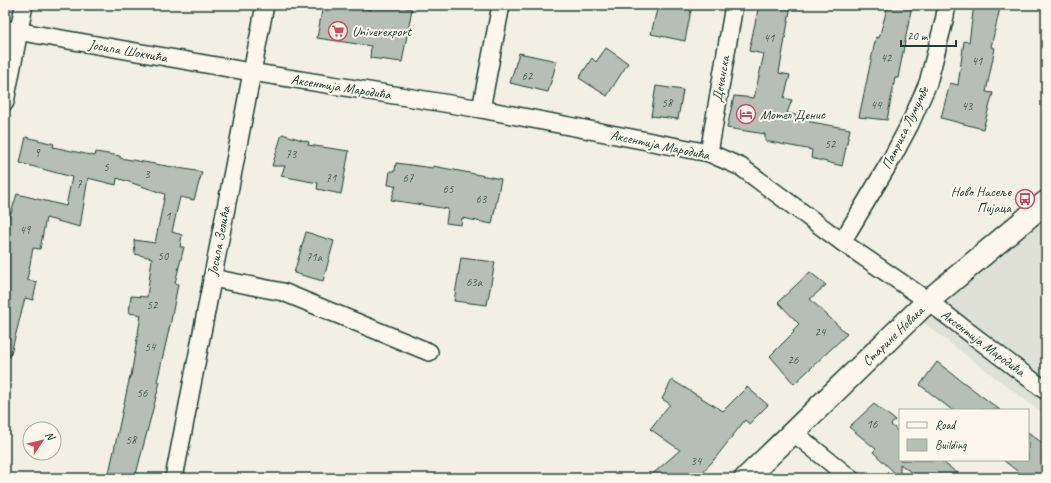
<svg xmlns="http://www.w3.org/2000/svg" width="1051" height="483" viewBox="0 0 1051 483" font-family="Caveat,sans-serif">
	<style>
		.built { fill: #e0e1d6 }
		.building { fill: #b7beb3; stroke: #1f3d34 }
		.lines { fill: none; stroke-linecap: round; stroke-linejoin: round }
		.minor-casing { stroke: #1f3d34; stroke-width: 20 }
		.tertiary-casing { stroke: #1f3d34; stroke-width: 25 }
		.minor { stroke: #fbf7ec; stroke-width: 17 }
		.tertiary { stroke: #fbf7ec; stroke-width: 22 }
		.labels { text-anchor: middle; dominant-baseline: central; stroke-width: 4; stroke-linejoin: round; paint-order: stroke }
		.number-label { font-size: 12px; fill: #455d54 }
		.poi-label { font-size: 14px; fill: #1f3d34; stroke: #fbf7ec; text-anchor: start }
		.street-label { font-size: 14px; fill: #1f3d34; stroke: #fbf7ec }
	</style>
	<rect width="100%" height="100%" fill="#f2f0e5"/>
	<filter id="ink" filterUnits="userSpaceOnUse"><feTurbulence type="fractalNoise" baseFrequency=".025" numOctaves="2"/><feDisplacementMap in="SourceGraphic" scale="8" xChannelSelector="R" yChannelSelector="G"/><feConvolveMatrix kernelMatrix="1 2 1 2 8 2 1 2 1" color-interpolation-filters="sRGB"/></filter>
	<g filter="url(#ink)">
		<path class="built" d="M 1046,196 L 1046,416 L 921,321 Z"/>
		<g class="building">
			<path d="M 323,5 L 348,5 L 371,10 L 372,5 L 391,5 L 412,9 L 402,62 L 370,58 L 371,46 L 317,38 Z"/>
			<path d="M 658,5 L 692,5 L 685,41 L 651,34 Z"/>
			<path d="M 759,5 L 791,5 L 779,73 L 790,75 L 784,98 L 792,100 L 787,113 L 800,116 L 800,120 L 850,129 L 842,166 L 811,158 L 812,150 L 765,141 L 765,134 L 727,128 L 734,96 L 754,98 L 764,54 L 749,51 Z"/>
			<path d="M 888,5 L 912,5 L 898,78 L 895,78 L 887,120 L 859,117 L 876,37 L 879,38 Z"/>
			<path d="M 974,5 L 989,5 L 1000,8 L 991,47 L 995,48 L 986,92 L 993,93 L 983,129 L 941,118 L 950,83 L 958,85 L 964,41 L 969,42 Z"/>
			<path d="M 606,48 L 628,63 L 607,96 L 579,78 L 592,58 L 596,62 Z"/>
			<path d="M 519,53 L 557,61 L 548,92 L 510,83 Z"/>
			<path d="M 656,86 L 683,90 L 678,119 L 651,116 Z"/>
			<path d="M 282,134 L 309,142 L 308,145 L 349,151 L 341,194 L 317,189 L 318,183 L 281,176 L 285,166 L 272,166 Z"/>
			<path d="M 26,137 L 54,144 L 53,147 L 95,156 L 96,152 L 120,156 L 120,158 L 202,172 L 194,200 L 180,197 L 172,232 L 182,235 L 180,247 L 184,247 L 175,283 L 178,284 L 171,321 L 157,382 L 160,382 L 135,478 L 108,478 L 130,376 L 131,376 L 141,315 L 129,313 L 131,296 L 147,297 L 152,258 L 135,254 L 134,240 L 155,243 L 165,194 L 117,178 L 116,185 L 88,178 L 80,227 L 46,218 L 40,249 L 33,248 L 27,280 L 37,282 L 33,300 L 25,298 L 10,357 L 5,357 L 5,238 L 10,213 L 11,213 L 17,194 L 66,206 L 72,177 L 20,163 Z"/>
			<path d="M 396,163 L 433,168 L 433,166 L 501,179 L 492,224 L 462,218 L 461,225 L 446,223 L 448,209 L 391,200 L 396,186 L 388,185 L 390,171 L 395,171 Z"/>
			<path d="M 306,232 L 334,241 L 323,281 L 294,273 Z"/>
			<path d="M 461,258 L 495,262 L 487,305 L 454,301 Z"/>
			<path d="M 810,272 L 826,285 L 810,299 L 847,334 L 794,384 L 770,356 L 794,332 L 793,330 L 799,324 L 778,302 Z"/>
			<path d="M 937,362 L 975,391 L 1000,410 L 952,410 L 920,385 Z"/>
			<path d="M 672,380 L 723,411 L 747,387 L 768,405 L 749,424 L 745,420 L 713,461 L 697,478 L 648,478 L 680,450 L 650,429 L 670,404 L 662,399 Z"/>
			<path d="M 874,404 L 895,420 L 891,425 L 900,433 L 900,460 L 940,460 L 964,478 L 919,478 L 900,464 L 900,478 L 873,452 L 876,449 L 849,427 Z"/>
			<path d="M 1028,432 L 1046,446 L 1046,478 L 1026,478 L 1003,460 L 1028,460 Z"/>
		</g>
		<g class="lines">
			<defs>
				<g id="minor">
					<path d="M 5,29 L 251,72 L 481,109 L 709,153 L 741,167 L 842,242 L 928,301 L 1046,391"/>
					<path d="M 5,102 L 24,5"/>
					<path d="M 481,109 L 501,5"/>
					<path d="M 709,153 L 734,5"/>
					<path d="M 842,242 L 891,160 L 910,124 L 928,83 L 944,21 L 947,5"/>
					<path d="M 212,278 L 283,292 L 429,352"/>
					<path d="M 794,433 L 850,478"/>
					<path d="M 174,478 L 265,5"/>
				</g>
				<path id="tertiary" d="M 746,478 L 928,301 L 1046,202"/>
			</defs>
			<use href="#minor" class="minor-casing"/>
			<use href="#tertiary" class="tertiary-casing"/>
			<use href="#minor" class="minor"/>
			<use href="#tertiary" class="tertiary"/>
		</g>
	</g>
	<defs>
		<symbol id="supermarket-ring" viewBox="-11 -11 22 22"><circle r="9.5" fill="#fbf7ec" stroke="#d1495b" stroke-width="1.5"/><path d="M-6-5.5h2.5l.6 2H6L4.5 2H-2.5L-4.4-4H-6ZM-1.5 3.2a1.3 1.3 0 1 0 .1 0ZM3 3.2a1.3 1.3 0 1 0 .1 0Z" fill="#d1495b"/></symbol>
		<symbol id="hotel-ring" viewBox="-11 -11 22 22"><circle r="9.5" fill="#fbf7ec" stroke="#d1495b" stroke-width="1.5"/><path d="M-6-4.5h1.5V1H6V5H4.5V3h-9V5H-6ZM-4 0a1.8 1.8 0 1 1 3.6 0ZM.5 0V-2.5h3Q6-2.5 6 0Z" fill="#d1495b"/></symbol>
		<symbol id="bus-ring" viewBox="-11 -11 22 22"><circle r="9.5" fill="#fbf7ec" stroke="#d1495b" stroke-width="1.5"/><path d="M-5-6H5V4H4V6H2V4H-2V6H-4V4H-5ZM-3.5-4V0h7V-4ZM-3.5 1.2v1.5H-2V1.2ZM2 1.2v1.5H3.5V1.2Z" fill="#d1495b"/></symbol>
	</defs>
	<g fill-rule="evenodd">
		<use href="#supermarket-ring" x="327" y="20" width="22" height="22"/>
		<use href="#hotel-ring" x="735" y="103" width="22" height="22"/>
		<use href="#bus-ring" x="1014" y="188" width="22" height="22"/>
	</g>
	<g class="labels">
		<g class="number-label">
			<text x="769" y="38">41</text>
			<text x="886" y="58">42</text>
			<text x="977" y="61">41</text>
			<text x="527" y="76">62</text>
			<text x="667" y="103">58</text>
			<text x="876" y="105">44</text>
			<text x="967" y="106">43</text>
			<text x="830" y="144">52</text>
			<text x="37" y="153">9</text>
			<text x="291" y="154">73</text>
			<text x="106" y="167">5</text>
			<text x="147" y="174">3</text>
			<text x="331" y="178">71</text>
			<text x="408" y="178">67</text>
			<text x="79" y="184">7</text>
			<text x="448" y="189">65</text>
			<text x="481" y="199">63</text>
			<text x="168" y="216">1</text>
			<text x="25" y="230">49</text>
			<text x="163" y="256">50</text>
			<text x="314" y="257">71a</text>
			<text x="474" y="282">63a</text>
			<text x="152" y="305">52</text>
			<text x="820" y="332">24</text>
			<text x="150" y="347">54</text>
			<text x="793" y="360">26</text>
			<text x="142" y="393">56</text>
			<text x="872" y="424">16</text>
			<text x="131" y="440">58</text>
			<text x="696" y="461">34</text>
		</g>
		<g class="poi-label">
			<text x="352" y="31">Univerexport</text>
			<text x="760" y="114">Мотел Денис</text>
			<text x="1011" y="191" text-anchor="end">Ново Насеље<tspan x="1011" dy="16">Пијаца</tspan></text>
		</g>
		<g class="street-label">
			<text transform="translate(128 51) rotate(10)">Јосипа Шокчића</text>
			<text transform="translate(721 79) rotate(-80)">Дечанска</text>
			<text transform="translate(341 87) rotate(9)">Аксентија Мародића</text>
			<text transform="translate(905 128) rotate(-64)">Патриса Лумумбе</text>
			<text transform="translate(660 145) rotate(12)">Аксентија Мародића</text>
			<text transform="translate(219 241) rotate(-79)">Јосипа Зелића</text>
			<text transform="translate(893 336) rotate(-44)">Старине Новака</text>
			<text transform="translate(983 343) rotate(37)">Аксентија Мародића</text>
		</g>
	</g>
	<rect width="1051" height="483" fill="none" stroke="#fbf7ec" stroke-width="20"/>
	<rect x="10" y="10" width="1031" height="463" fill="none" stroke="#1f3d34" stroke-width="1.5" filter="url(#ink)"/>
	<rect x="899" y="409" width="130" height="52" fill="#fbf7ec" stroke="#a3ada2"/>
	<rect x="907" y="422" width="20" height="6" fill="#fbf7ec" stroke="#a3ada2"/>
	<text x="935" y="429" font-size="12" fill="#1f3d34">Road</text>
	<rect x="907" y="439" width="20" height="12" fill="#b7beb3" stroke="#a3ada2"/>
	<text x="935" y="449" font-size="12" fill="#1f3d34">Building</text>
	<g transform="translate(42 441) rotate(55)"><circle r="19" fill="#fbf7ec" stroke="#a3ada2"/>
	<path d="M0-3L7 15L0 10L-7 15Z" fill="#d1495b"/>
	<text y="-6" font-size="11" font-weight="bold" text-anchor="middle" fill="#1f3d34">N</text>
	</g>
	<path d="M901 40v6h55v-6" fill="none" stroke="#1f3d34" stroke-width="2"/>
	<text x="907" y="40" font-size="12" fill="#1f3d34" stroke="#fbf7ec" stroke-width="3" paint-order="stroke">20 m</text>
</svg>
